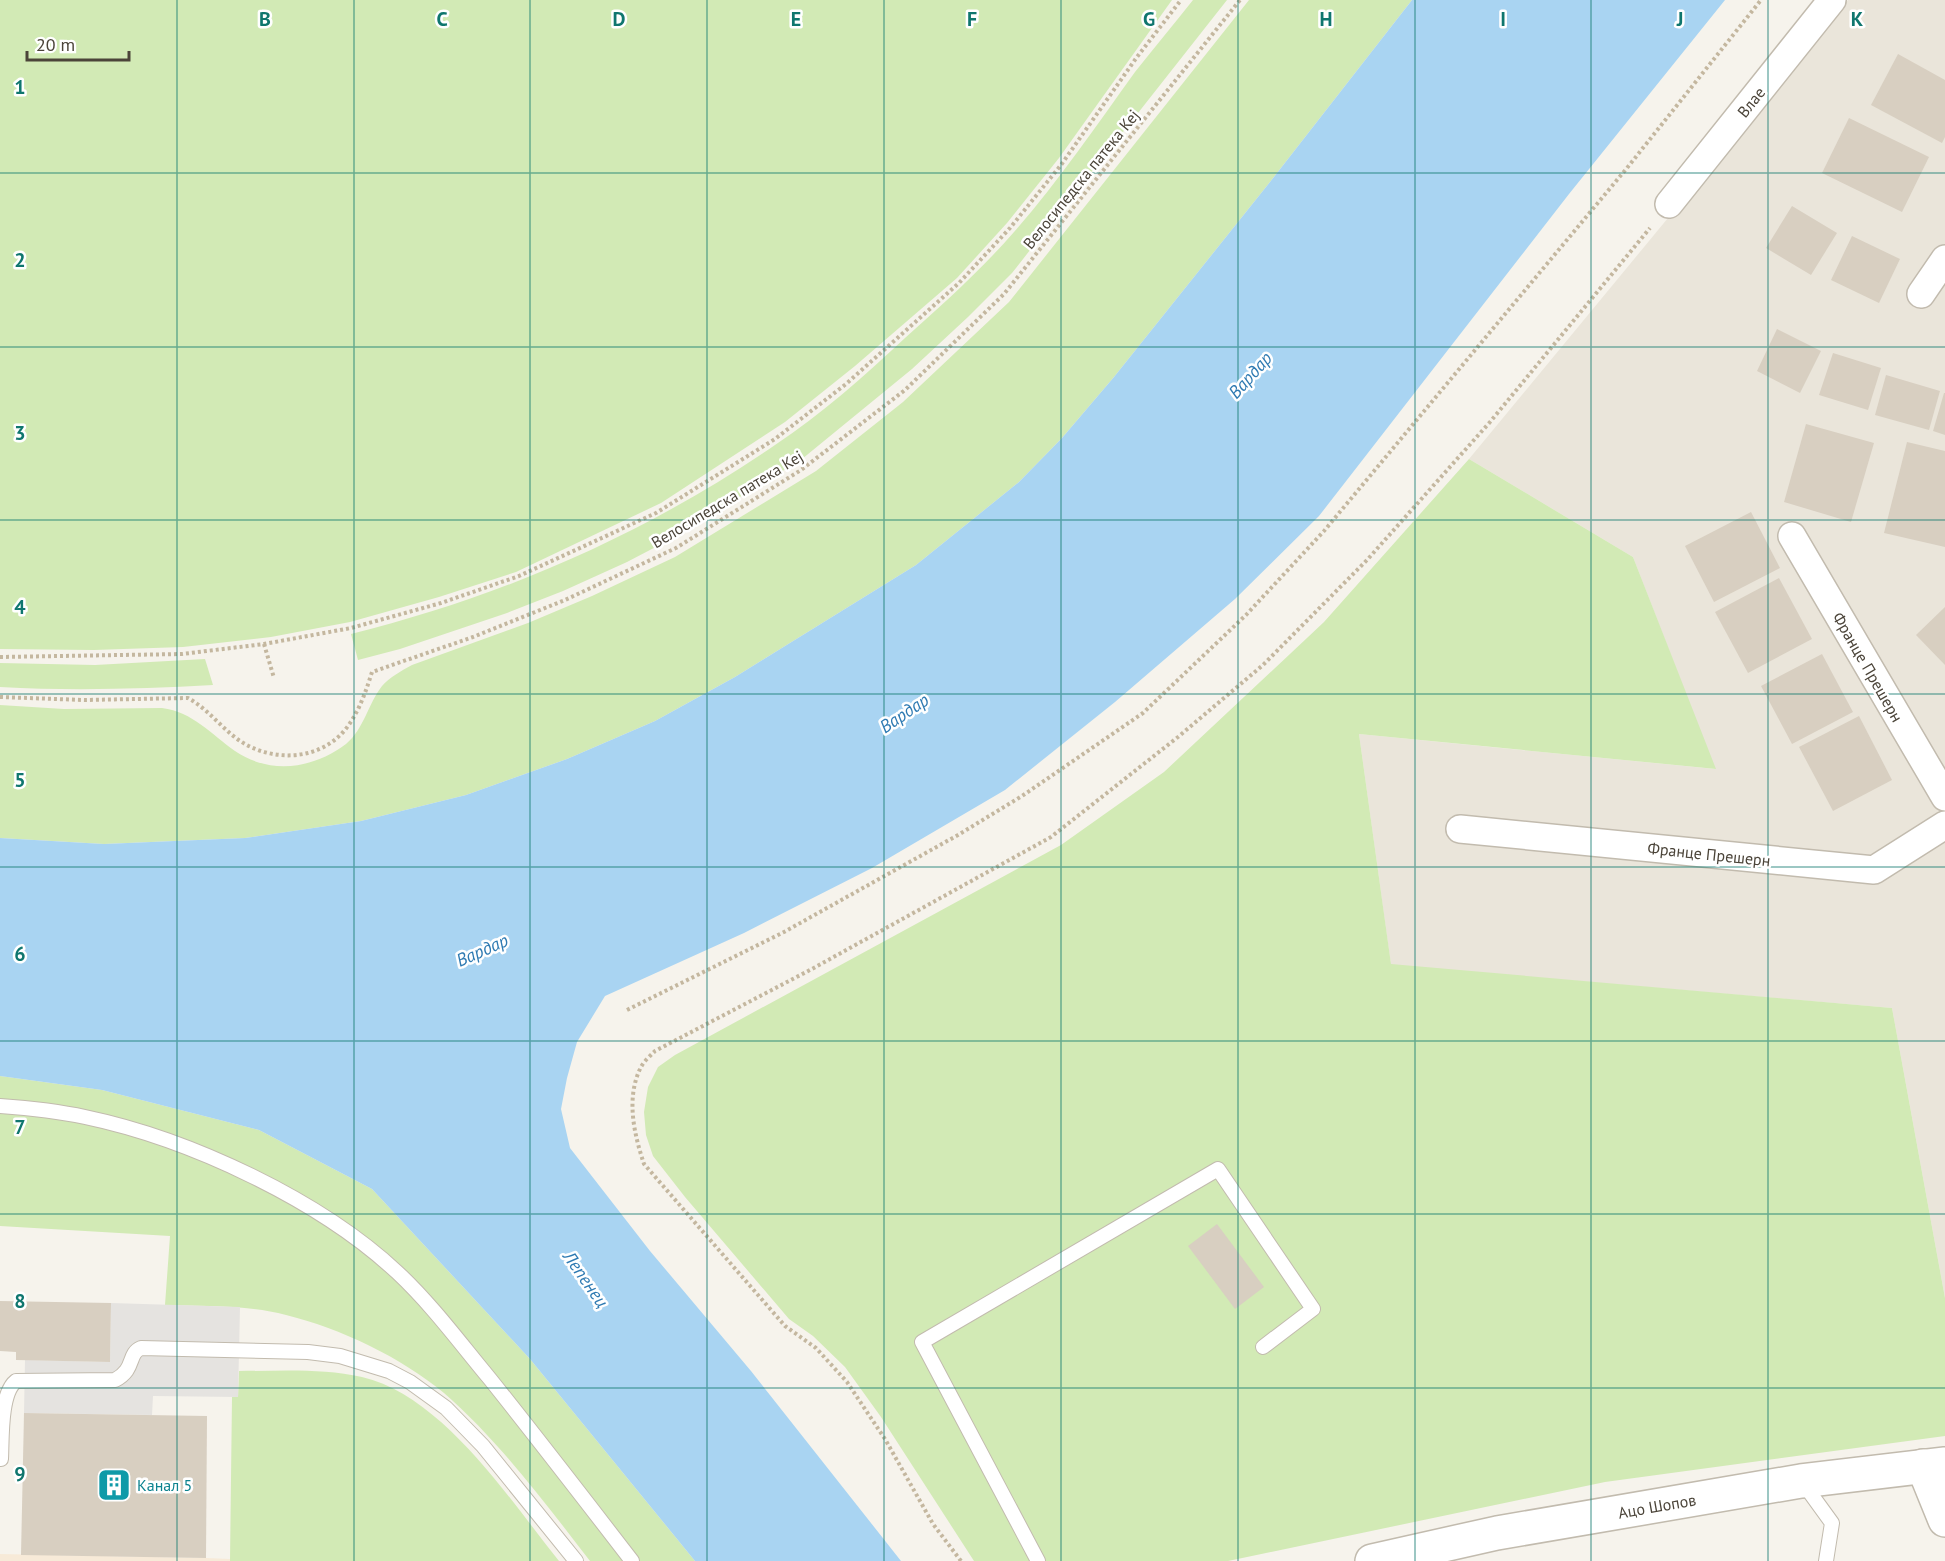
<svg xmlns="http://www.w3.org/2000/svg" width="1945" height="1561" viewBox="0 0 1945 1561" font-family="'PT Sans',sans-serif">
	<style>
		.residential { fill: #eae5da }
		.commercial { fill: #f7ead8 }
		.green { fill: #d2eab5 }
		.parking { fill: #e5e3e0 }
		.water { fill: #a9d4f2 }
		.building { fill: #d8cfc1 }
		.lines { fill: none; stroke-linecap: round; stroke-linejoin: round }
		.service-casing { stroke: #c2bbae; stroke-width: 16 }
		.minor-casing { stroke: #c2bbae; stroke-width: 30 }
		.tertiary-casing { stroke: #c2bbae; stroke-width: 36 }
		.path { stroke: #c4b79f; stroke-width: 4; stroke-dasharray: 3 3; stroke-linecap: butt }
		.service { stroke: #fff; stroke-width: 14 }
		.minor { stroke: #fff; stroke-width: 27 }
		.tertiary { stroke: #fff; stroke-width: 33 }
		.grid { fill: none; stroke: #0f766e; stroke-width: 1.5; stroke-opacity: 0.55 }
		.labels { text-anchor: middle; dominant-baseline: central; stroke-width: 5; stroke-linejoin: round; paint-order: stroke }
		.street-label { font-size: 16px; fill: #4b4439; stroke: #fff }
		.culture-label { font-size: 16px; fill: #0d838f; stroke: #fff; text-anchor: start }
		.water-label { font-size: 18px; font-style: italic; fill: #2e7ab2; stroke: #fff }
		.grid-label { font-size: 20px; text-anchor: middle; font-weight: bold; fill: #0f766e; stroke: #fff; stroke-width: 5; stroke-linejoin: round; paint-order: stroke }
	</style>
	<rect width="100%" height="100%" fill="#f6f3ec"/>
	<path class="residential" d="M 1848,0 L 1945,0 L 1945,1298 L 1892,1008 L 1391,965 L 1359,734 L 1715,769 L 1633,557 L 1469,459 Z"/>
	<path class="commercial" d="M 0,1554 L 206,1558 L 230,1559 L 230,1561 L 0,1561 Z"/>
	<g class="green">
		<path d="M 0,0 L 1172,0 L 1059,158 L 1007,223 L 957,278 L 855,366 L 785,422 L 661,503 L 516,572 L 439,597 L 350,622 L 271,637 L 183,647 L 94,650 L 0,649 Z"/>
		<path d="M 1193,0 L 1227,0 L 1012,273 L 968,317 L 912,369 L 802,459 L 671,539 L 627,562 L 563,591 L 507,613 L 400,649 L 358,660 L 351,634 C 504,596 645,534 775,445 C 822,414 864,376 905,338 C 943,304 980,271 1014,232 C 1058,182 1096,126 1135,72 C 1154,48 1174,24 1193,0 Z"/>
		<path d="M 1249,0 L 1412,0 L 1270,182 L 1114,377 L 1062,438 L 1019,482 L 916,565 L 735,677 L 655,721 L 567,759 L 466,795 L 361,821 L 245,838 L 104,844 L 0,838 L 0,705 L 64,709 L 162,708 C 193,712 211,734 235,751 C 270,775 313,769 346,744 C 364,729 368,704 382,686 C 390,677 401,671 412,665 L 528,623 L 592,596 L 675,557 L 816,471 L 903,402 L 1009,302 Z"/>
		<path d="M 1469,459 L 1633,557 L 1716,769 L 1359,734 L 1391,964 L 1892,1008 L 1945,1298 L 1945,1436 L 1605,1482 L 1228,1561 L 974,1561 L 881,1417 L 845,1367 L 813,1336 L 789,1319 L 685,1197 L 653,1156 L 646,1135 L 644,1112 L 648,1087 L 658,1067 L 675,1055 L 1061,845 L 1164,772 L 1324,622 Z"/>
		<path d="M 205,659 L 213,685 C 142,689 71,691 0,687 L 0,663 L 95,665 Z"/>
		<path d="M 0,1076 L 102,1090 L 259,1130 L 372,1189 L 530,1359 L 695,1561 L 590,1561 C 546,1504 499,1441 444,1393 C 402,1358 340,1328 286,1315 C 247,1305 205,1306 165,1305 L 170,1236 L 0,1226 Z"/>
		<path d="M 239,1371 C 280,1371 322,1368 362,1377 C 443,1396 509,1499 559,1561 L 230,1561 L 232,1397 L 238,1397 Z"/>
	</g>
	<path class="parking" d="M 111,1303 L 240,1307 L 238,1397 L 153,1396 L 152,1415 L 24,1413 L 25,1360 L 110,1362 Z"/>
	<path class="water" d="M 1412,0 L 1725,0 L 1569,194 L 1319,516 L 1235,599 L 1115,702 L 1005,790 L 872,868 L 744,933 L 605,996 L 577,1042 L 567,1078 L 561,1109 L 570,1148 L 650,1251 L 751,1371 L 901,1561 L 695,1561 L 530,1359 L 372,1189 L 259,1130 L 102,1090 L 0,1076 L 0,838 L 104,844 L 245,838 L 361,821 L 466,795 L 567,759 L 655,721 L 735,677 L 916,565 L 1019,482 L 1062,438 L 1114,377 L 1270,182 Z"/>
	<g class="building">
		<path d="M 1898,54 L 1945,80 L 1945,137 L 1942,143 L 1871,105 Z"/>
		<path d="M 1849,118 L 1929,157 L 1902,212 L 1822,173 Z"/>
		<path d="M 1792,206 L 1837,233 L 1811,275 L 1766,248 Z"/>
		<path d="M 1852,236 L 1900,259 L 1879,303 L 1831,280 Z"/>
		<path d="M 1777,329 L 1821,351 L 1800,393 L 1757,371 Z"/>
		<path d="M 1833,353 L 1881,368 L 1868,410 L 1819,395 Z"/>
		<path d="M 1886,375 L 1940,391 L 1929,430 L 1875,415 Z"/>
		<path d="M 1944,393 L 1945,393 L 1945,435 L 1933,431 Z"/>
		<path d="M 1806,424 L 1874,443 L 1851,522 L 1784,502 Z"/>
		<path d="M 1907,442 L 1945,451 L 1945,547 L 1884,533 Z"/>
		<path d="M 1751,512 L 1780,568 L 1714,602 L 1685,546 Z"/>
		<path d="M 1779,578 L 1812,639 L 1748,673 L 1715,612 Z"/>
		<path d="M 1945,607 L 1945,665 L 1916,635 Z"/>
		<path d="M 1822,654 L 1853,712 L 1792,744 L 1761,686 Z"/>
		<path d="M 1859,716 L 1892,780 L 1833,811 L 1799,747 Z"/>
		<path d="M 1217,1224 L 1264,1287 L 1235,1309 L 1188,1246 Z"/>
		<path d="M 0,1301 L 111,1303 L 110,1362 L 16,1360 L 16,1352 L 0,1351 Z"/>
		<path d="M 24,1413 L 207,1416 L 206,1558 L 21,1555 Z"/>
	</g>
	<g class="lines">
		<defs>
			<g id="service">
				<path d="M 0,1106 C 28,1108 57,1111 85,1117 C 190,1139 320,1200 398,1273 C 432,1305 460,1343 490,1379 C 538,1439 585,1500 632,1561"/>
				<path d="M 1,1459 C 2,1440 0,1393 16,1381 L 115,1380 C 136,1369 127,1354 141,1348 L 308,1352 L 340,1356 L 389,1371 L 410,1382 L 446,1408 L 483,1446 L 576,1561"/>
				<path d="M 1803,1483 L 1832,1523 L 1826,1561"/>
				<path d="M 1038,1561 L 922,1342 L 1218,1169 L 1313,1309 L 1263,1347"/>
			</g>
			<g id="minor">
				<path d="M 1669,204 L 1832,0"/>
				<path d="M 1921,294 L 1945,259"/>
				<path d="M 1792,536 L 1945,797"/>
				<path d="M 1460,829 L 1874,870 L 1945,825"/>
			</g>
			<g id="tertiary">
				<path d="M 1923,1466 L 1945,1520"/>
				<path d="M 1372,1561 L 1497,1533 L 1801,1481 L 1945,1464"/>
			</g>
		</defs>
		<use href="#service" class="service-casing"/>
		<use href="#minor" class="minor-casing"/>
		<use href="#tertiary" class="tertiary-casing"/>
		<g class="path">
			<path d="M 264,644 L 274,678"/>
			<path d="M 0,657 L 182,654 L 264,644 L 351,628 L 441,603 L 519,576 L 656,513 L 775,439 L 846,384 L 959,283 L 1010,228 L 1061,165 L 1137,57 L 1181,0"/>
			<path d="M 0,697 L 84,700 L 188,698 C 210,710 224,732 245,744 C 279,763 324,759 348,726 C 360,709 366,691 372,672 L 473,637 L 565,600 L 676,548 L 801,470 L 905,390 L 1004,294 L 1240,0"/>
			<path d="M 627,1010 L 784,932 L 958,835 L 1022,796 L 1143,713 L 1246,615 L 1324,531 L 1627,168 L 1761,0"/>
			<path d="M 961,1561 L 933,1524 L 885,1439 L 847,1382 L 816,1348 L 785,1326 L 644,1164 C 634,1134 626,1099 640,1069 C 643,1062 650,1056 655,1051 L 810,970 L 1051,837 L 1178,737 L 1263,665 L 1367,560 L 1490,422 L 1650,228"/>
		</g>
		<use href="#service" class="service"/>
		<use href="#minor" class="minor"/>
		<use href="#tertiary" class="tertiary"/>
	</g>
	<path class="grid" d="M 177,0 L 177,1561M 354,0 L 354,1561M 530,0 L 530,1561M 707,0 L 707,1561M 884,0 L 884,1561M 1061,0 L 1061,1561M 1238,0 L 1238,1561M 1415,0 L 1415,1561M 1591,0 L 1591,1561M 1768,0 L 1768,1561M 0,173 L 1945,173M 0,347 L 1945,347M 0,520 L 1945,520M 0,694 L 1945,694M 0,867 L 1945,867M 0,1041 L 1945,1041M 0,1214 L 1945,1214M 0,1388 L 1945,1388"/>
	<defs>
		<symbol id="building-square" viewBox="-11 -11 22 22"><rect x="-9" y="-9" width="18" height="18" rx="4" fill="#0f9aa8" stroke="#fff"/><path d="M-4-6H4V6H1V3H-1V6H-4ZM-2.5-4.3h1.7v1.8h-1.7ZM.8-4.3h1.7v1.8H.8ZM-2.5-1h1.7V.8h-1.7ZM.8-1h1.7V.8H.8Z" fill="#fff"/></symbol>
	</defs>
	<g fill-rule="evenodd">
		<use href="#building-square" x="95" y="1466" width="38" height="38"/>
	</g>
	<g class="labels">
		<g class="street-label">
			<text transform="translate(1751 102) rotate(-51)">Влае</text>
			<text transform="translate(1081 179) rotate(-51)">Велосипедска патека Кеј</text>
			<text transform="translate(727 499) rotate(-31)">Велосипедска патека Кеј</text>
			<text transform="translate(1868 667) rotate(60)">Франце Прешерн</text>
			<text transform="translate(1709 854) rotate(6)">Францe Прешерн</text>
			<text transform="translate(1657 1506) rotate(-10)">Ацо Шопов</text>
		</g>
		<g class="culture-label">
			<text x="137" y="1485">Канал 5</text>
		</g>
		<g class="water-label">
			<text transform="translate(1250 375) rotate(-48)">Вардар</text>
			<text transform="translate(904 713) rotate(-34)">Вардар</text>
			<text transform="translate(482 950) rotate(-24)">Вардар</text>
			<text transform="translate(586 1279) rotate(55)">Лепенец</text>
		</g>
	</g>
	<g class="grid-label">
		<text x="265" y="26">B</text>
		<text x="442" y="26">C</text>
		<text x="619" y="26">D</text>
		<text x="796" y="26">E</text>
		<text x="972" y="26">F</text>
		<text x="1149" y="26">G</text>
		<text x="1326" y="26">H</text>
		<text x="1503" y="26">I</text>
		<text x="1680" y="26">J</text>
		<text x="1857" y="26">K</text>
		<text x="20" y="94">1</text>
		<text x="20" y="267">2</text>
		<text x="20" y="440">3</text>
		<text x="20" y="614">4</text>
		<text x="20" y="787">5</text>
		<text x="20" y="961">6</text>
		<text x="20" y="1134">7</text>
		<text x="20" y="1308">8</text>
		<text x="20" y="1481">9</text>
	</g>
	<path d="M27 51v9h102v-9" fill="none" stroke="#4b4439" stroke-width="3"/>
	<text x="36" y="51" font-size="18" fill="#4b4439" stroke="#ffffff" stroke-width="4.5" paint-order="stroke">20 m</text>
</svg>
